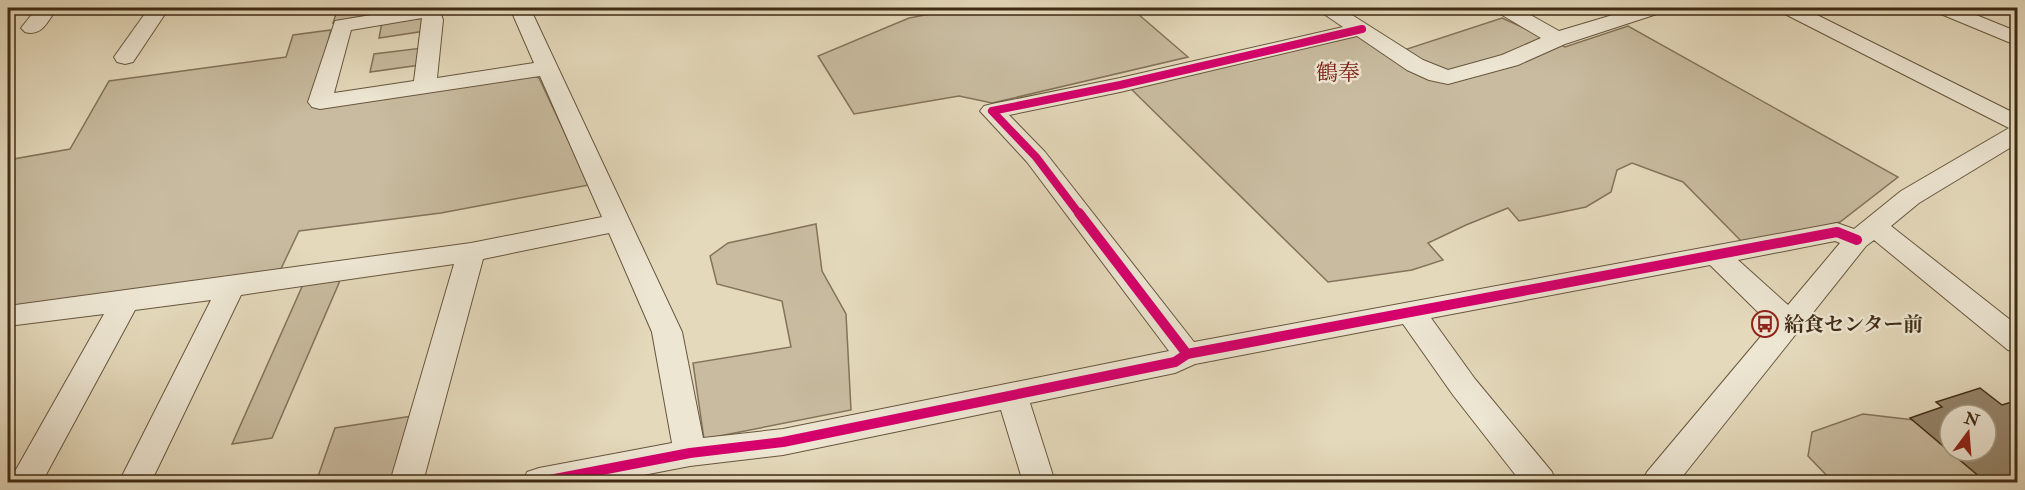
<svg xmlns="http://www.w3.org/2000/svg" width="2025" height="490" viewBox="0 0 2025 490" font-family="'IM FELL Double Pica','Noto Serif JP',serif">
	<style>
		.green { fill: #c8bb9f; stroke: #84735a; stroke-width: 1.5 }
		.building { fill: #95856b; stroke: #3f2b14; stroke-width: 1.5; fill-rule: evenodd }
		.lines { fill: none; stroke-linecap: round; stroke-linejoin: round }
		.minor-casing { stroke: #68563e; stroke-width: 2 }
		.minor { fill: #ede6d3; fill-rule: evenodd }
		.cycleway-far1-casing { stroke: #ede6d3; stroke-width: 10 }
		.cycleway-casing { stroke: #ede6d3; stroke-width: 14 }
		.cycleway-far1 { stroke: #d6006c; stroke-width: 8 }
		.cycleway { stroke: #d6006c; stroke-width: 10 }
		.labels { text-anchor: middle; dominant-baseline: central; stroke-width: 5; stroke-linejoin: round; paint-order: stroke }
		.poi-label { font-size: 20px; font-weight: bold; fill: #3f2b14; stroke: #ede6d3; text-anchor: start }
		.quarter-label { font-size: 22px; fill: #7a1f14; stroke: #ede6d3 }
	</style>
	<rect width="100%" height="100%" fill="#e4d9bb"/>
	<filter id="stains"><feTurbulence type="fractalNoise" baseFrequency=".00333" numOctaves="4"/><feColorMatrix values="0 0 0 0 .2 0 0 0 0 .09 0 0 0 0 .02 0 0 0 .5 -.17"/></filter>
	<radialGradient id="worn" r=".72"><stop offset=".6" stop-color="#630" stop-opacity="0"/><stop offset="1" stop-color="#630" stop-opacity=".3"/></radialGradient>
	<g class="green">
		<path d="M 338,8 L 421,8 L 416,10 L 333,23 Z"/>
		<path d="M 952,8 L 1131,8 L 1188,57 L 992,103 L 959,96 L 854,114 L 818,56 L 909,18 L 952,10 Z"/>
		<path d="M 425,18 L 425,31 L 379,38 L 382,22 Z"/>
		<path d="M 1502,18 L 1565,47 L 1628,26 L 1898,177 L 1840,222 L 1744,244 L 1683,182 L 1632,163 L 1617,170 L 1611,192 L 1586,207 L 1519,221 L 1508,208 L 1466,225 L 1428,243 L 1443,260 L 1412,270 L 1328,282 L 1128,86 L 1357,34 L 1389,55 Z"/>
		<path d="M 331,30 L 312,107 L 529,74 L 539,78 L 589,185 L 441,213 L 299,231 L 277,277 L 8,313 L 8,160 L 70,149 L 109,81 L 286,57 L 293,35 Z"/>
		<path d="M 422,48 L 420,65 L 370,72 L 374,54 Z"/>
		<path d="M 816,224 L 822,271 L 846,314 L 851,410 L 704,439 L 693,363 L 791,347 L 782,301 L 717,284 L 710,256 L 728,243 Z"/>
		<path d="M 340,276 L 339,283 L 272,438 L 232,444 L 305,280 Z"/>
		<path d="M 1863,414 L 1914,420 L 1950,451 L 2017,482 L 1833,482 L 1808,456 L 1812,432 Z"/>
		<path d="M 419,415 L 401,482 L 316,482 L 335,428 Z"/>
	</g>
	<path class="building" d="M 1980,388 L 2002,405 L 2018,400 L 2018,483 L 1987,483 L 1910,418 L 1942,407 L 1936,402 ZM 1950,414 L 1986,415 L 1986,451 L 1950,451 Z"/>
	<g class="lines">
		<defs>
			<g id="minor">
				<path d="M 37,8 L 57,8 C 48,21 42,37 25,32 L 21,28 Z"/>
				<path d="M 149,8 L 169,8 L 133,62 L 125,64 L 117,62 L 114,57 Z"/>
				<path d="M 413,8 L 439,8 L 443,20 L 437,78 L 534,63 L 510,8 L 530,8 L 682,332 L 703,438 L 783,429 L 1169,351 L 1027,162 L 980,111 L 984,106 L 992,104 L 1120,78 L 1343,27 L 1321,12 L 1318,8 L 1341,8 L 1423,60 L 1448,70 L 1502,55 L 1541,38 L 1497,12 L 1494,8 L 1518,8 L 1559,31 L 1636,8 L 1666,8 L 1663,12 L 1565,44 L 1518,65 L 1448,84 L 1429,80 L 1407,70 L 1357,36 L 1120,92 L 1009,115 L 1045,152 L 1194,342 L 1837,223 L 1854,229 L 1901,191 L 2009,128 L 1781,12 L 1778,8 L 1803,8 L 2018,115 L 2018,143 L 1919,203 L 1891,226 L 2018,326 L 2018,353 L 2008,350 L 1874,240 L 1866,246 L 1678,482 L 1642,482 L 1647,472 L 1773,322 L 1763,317 L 1710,265 L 1431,318 L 1475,379 L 1552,472 L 1556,482 L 1521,482 L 1453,395 L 1403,324 L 1195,364 L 1175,373 L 1030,403 L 1055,482 L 1023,482 L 1001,410 L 783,455 L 690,466 L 607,482 L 523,482 L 527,472 L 539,468 L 672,443 L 652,332 L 609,233 L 483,259 L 423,482 L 390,482 L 454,264 L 241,295 L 151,482 L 119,482 L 211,300 L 135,310 L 42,482 L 9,482 L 104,314 L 8,326 L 8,306 L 471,243 L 602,217 L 540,76 L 320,109 L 312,107 L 308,102 L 335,21 ZM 422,18 L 414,81 L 334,93 L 351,30 ZM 1835,241 L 1840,243 L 1788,305 L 1738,260 Z"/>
				<path d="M 1933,8 L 1959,8 L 2018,32 L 2018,46 L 1936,12 Z"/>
			</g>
		</defs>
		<use href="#minor" class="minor-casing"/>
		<use href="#minor" class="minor"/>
		<defs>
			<path id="cycleway-far1" d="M 1080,215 L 1036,157 L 992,111 L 1120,85 L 1362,29"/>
			<g id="cycleway">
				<path d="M 1079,213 L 1187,354 L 1837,232 L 1857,240"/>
				<path d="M 539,482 L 690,453 L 783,442 L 1175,362 L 1187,354"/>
			</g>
		</defs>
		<use href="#cycleway-far1" class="cycleway-far1-casing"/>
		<use href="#cycleway" class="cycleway-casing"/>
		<use href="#cycleway-far1" class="cycleway-far1"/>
		<use href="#cycleway" class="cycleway"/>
	</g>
	<defs>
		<symbol id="bus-ring" viewBox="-11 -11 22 22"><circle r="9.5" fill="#ede6d3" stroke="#8f2418" stroke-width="1.5"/><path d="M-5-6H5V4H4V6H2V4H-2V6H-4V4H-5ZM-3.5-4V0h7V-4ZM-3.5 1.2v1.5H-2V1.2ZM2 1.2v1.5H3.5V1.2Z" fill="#8f2418"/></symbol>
	</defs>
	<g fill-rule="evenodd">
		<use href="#bus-ring" x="1750" y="309" width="30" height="30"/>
	</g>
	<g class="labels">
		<g class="poi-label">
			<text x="1784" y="324">給食センター前</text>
		</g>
		<g class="quarter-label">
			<text x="1338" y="73">鶴奉</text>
		</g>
	</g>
	<rect width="2025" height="490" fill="none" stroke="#e4d9bb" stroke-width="30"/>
	<rect x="9" y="9" width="2007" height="472" fill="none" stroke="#3f2b14" stroke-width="3"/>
	<rect x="15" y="15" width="1995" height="460" fill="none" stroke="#3f2b14" stroke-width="1.5"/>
	<g transform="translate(1968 433) rotate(16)"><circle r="28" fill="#ede6d3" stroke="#a79b87" stroke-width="1.5"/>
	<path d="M0-4.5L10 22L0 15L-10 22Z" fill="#8f2418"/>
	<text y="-9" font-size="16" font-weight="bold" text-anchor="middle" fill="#3f2b14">N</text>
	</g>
	<rect width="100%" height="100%" filter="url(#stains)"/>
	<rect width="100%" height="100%" fill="url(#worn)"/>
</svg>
